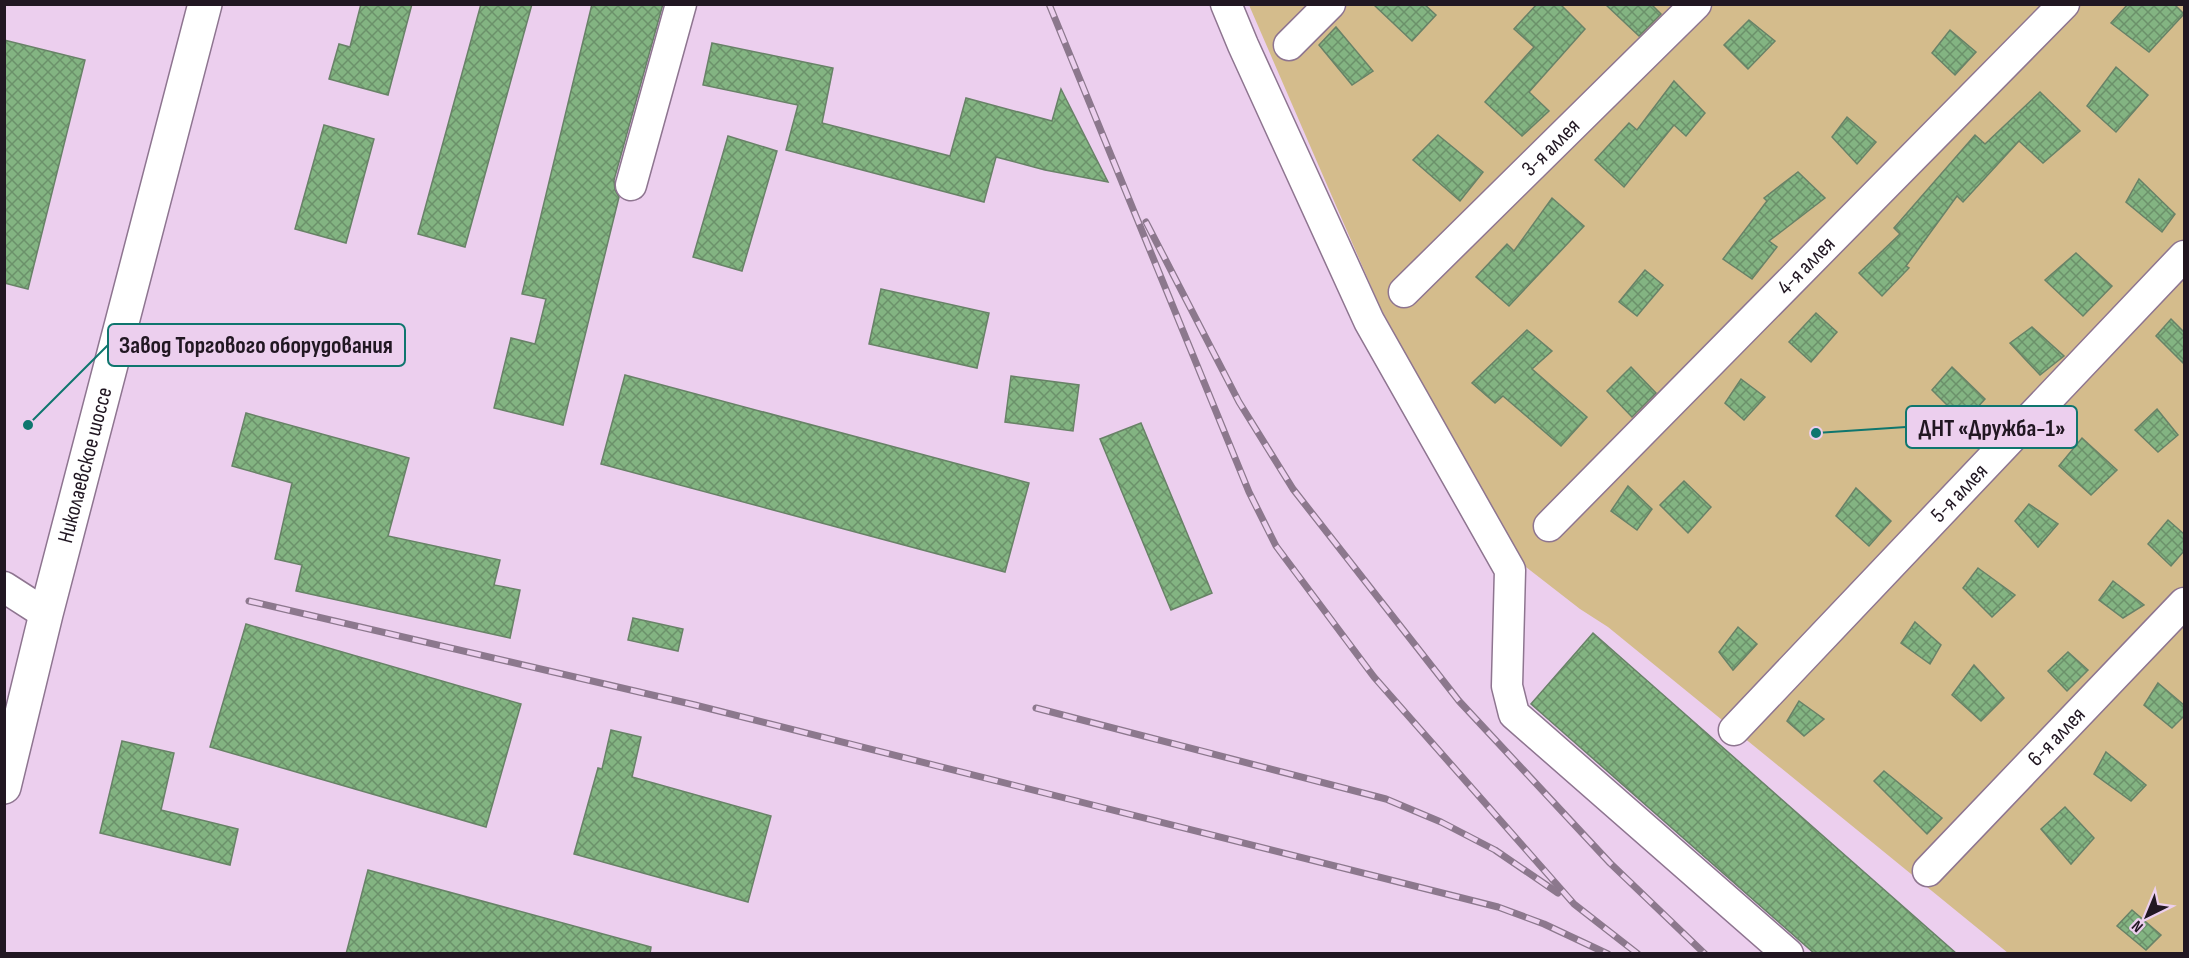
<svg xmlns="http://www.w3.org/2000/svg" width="2189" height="958" viewBox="0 0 2189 958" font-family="'Sofia Sans Condensed',sans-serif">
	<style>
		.garden { fill: #d4bc8c }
		.building { fill: url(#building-cross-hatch); stroke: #688267; stroke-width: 1.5 }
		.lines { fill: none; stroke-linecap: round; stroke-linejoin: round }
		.minor-casing { stroke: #8e7590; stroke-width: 33 }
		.major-casing { stroke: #8e7590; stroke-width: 36 }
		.minor { stroke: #fff; stroke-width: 30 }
		.major { stroke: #fff; stroke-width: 33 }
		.rail-casing { stroke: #8c788d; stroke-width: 7 }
		.rail { stroke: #eccfee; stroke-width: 4.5; stroke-dasharray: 14; stroke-linecap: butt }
		.labels { text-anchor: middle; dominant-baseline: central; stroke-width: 4.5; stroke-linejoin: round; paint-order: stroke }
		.street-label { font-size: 22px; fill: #211722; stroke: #eccfee }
		.leader { fill: none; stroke: #0f766e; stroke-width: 2 }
		.callout-dot { fill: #0f766e; stroke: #eccfee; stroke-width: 2 }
		.callout { fill: #eccfee; stroke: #0f766e; stroke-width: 2 }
		.callout-label { font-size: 24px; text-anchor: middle; font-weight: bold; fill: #211722 }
	</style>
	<defs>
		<pattern id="building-cross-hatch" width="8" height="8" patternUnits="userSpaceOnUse" patternTransform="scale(1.5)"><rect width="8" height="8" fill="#83b482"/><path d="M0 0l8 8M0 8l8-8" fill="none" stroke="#6b916a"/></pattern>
	</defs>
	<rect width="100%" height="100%" fill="#eccfee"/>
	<path class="garden" d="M 1249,5 L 2184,5 L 2184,953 L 2008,953 L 1608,627 L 1580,609 L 1517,560 L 1380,307 Z"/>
	<g class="building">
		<path d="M 361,4 L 412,4 L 388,95 L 329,79 L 339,44 L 350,47 Z"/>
		<path d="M 481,4 L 532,4 L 465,247 L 418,234 Z"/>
		<path d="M 592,4 L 663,4 L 614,180 L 615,190 L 619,197 L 563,425 L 494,408 L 511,338 L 535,344 L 546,299 L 522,294 Z"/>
		<path d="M 1373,4 L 1424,4 L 1436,15 L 1412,41 Z"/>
		<path d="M 1537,4 L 1560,4 L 1585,29 L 1529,92 L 1549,111 L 1522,136 L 1485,102 L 1534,47 L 1514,29 Z"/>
		<path d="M 1605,4 L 1651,4 L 1661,14 L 1639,36 Z"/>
		<path d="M 2128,4 L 2174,4 L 2184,14 L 2149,52 L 2111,23 Z"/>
		<path d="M 1749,20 L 1775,41 L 1748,69 L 1724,45 Z"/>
		<path d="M 1336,27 L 1373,71 L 1352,85 L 1319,45 Z"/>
		<path d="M 1950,30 L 1976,52 L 1955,75 L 1932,53 Z"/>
		<path d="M 4,40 L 85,60 L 28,289 L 4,283 Z"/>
		<path d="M 712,43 L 833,68 L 822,123 L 950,156 L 966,98 L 1052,121 L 1061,89 L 1108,182 L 1045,170 L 996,157 L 984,202 L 786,150 L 798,105 L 703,85 Z"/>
		<path d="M 2116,67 L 2148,95 L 2116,132 L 2087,106 Z"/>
		<path d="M 1674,81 L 1705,113 L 1686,136 L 1674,125 L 1624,187 L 1595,160 L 1629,123 L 1637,130 Z"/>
		<path d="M 2040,92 L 2080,131 L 2043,163 L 2019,141 L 1963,202 L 1957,196 L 1906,266 L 1909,268 L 1882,296 L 1859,273 L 1900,234 L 1894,228 L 1975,135 L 1985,144 Z"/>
		<path d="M 1847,117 L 1876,142 L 1857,164 L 1832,137 Z"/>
		<path d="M 324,125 L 374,139 L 346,243 L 295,229 Z"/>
		<path d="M 1438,135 L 1483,172 L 1460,201 L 1413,160 Z"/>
		<path d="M 728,136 L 777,151 L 742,271 L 693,257 Z"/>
		<path d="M 1798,172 L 1825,198 L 1769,241 L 1777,247 L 1752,279 L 1723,259 L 1767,201 L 1764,198 Z"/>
		<path d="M 2139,179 L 2175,214 L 2162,232 L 2126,202 Z"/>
		<path d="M 1552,198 L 1584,226 L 1509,306 L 1476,277 L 1507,244 L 1514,251 Z"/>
		<path d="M 2076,253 L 2112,286 L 2083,316 L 2045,280 Z"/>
		<path d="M 1645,270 L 1663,285 L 1637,316 L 1619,302 Z"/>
		<path d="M 881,289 L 989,313 L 977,368 L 869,344 Z"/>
		<path d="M 1816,313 L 1837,332 L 1811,362 L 1789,342 Z"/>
		<path d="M 2171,319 L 2184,332 L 2184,364 L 2156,336 Z"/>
		<path d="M 2032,327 L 2064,356 L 2040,375 L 2010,343 Z"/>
		<path d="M 1527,330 L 1552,351 L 1532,369 L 1587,417 L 1561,446 L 1503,396 L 1495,403 L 1472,383 Z"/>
		<path d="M 1631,367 L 1656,393 L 1632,417 L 1607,391 Z"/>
		<path d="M 1952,367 L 1985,399 L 1964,422 L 1932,390 Z"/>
		<path d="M 625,375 L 1029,483 L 1005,572 L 601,464 Z"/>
		<path d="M 1011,376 L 1079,385 L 1073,431 L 1005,422 Z"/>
		<path d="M 1741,379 L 1765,397 L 1744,420 L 1725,403 Z"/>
		<path d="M 2157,409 L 2178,435 L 2158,452 L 2135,430 Z"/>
		<path d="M 246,413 L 409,458 L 388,536 L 500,560 L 494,585 L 520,590 L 510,638 L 296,591 L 302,565 L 275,559 L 292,483 L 232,466 Z"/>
		<path d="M 1141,423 L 1212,593 L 1171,610 L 1100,439 Z"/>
		<path d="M 2082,438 L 2117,470 L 2091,495 L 2059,466 Z"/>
		<path d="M 1684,481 L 1711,507 L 1688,533 L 1660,505 Z"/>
		<path d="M 1628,486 L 1652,509 L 1637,530 L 1611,511 Z"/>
		<path d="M 1856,488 L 1891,521 L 1869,546 L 1836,516 Z"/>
		<path d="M 2029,504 L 2058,524 L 2038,547 L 2015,521 Z"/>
		<path d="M 2168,520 L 2184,534 L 2184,551 L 2171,566 L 2148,544 Z"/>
		<path d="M 1978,568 L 2015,595 L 1992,617 L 1963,588 Z"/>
		<path d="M 2113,581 L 2144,605 L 2123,618 L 2099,600 Z"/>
		<path d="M 633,618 L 683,629 L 678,651 L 628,640 Z"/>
		<path d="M 1915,622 L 1941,645 L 1930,664 L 1901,643 Z"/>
		<path d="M 246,624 L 521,704 L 486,827 L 210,747 Z"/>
		<path d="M 1738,627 L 1757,644 L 1733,670 L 1719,652 Z"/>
		<path d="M 1593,633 L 1957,954 L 1815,954 L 1531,704 Z"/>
		<path d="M 2068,652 L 2088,670 L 2067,691 L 2048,671 Z"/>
		<path d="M 1974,665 L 2004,698 L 1981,721 L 1952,695 Z"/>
		<path d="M 2158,683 L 2184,705 L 2184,716 L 2172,728 L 2144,705 Z"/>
		<path d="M 1799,701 L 1824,719 L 1804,736 L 1787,721 Z"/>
		<path d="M 611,730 L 641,737 L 632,777 L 771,816 L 748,902 L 574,854 L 598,768 L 602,769 Z"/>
		<path d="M 122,741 L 174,753 L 161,810 L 238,829 L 230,865 L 100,833 Z"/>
		<path d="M 2106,752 L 2146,785 L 2131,801 L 2094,774 Z"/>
		<path d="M 1884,771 L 1942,818 L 1927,834 L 1874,781 Z"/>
		<path d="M 2065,807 L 2094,838 L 2071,864 L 2041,829 Z"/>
		<path d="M 368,870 L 651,947 L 650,954 L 346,954 Z"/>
		<path d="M 2132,910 L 2161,935 L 2146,950 L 2117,926 Z"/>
	</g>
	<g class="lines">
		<defs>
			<g id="minor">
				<path d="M 1226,4 L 1243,45 L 1369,321 L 1510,570 L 1507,686 L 1514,714 L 1788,954"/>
				<path d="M 1289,45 L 1330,4"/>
				<path d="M 631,185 L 681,4"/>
				<path id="s1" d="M 1404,292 L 1696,4"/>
				<path id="s2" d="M 1549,526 L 2064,4"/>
				<path d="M 4,587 L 46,614"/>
				<path id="s3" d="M 1734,730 L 2184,256"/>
				<path id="s4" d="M 1928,871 L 2184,603"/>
			</g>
			<g id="major">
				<path id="s5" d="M 4,787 L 46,614 L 205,4"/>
			</g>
		</defs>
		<use href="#minor" class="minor-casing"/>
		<use href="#major" class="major-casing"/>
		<use href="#minor" class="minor"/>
		<use href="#major" class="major"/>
		<defs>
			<g id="rail">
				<path d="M 1049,4 L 1249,492 L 1276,546 L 1374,677 L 1574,904 L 1638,954"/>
				<path d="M 1146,222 L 1239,402 L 1293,489 L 1459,701 L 1610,863 L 1705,954"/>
				<path d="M 249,601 L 695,705 L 1498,907 L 1544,924 L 1608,954"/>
				<path d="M 1036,708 L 1386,799 L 1441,822 L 1495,850 L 1558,893"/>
			</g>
		</defs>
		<use href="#rail" class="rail-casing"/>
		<use href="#rail" class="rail"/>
	</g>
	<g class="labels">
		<g class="street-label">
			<text stroke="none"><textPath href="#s1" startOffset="206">3-я аллея</textPath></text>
			<text stroke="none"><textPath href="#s2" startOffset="366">4-я аллея</textPath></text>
			<text stroke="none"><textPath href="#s5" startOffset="332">Николаевское шоссе</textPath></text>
			<text stroke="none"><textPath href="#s3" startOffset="327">5-я аллея</textPath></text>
			<text stroke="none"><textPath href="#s4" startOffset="186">6-я аллея</textPath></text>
		</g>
	</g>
	<path class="leader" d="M28 425L108 345M1816 433L1906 427"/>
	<g class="callout-dot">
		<circle cx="28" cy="425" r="6"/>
		<circle cx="1816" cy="433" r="6"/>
	</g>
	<g class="callout">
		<rect x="108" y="324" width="297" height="42" rx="6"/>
		<rect x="1906" y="406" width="171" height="42" rx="6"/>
	</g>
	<g class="callout-label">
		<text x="256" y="353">Завод Торгового оборудования</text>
		<text x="1992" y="436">ДНТ «Дружба-1»</text>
	</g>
	<rect width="2189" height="958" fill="none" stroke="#211722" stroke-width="12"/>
	<g transform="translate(2147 916) rotate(223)" stroke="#eccfee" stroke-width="4.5" paint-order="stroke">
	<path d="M0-4.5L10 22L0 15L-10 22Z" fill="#211722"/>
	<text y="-9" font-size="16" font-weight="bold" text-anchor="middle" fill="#211722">N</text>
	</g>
</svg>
